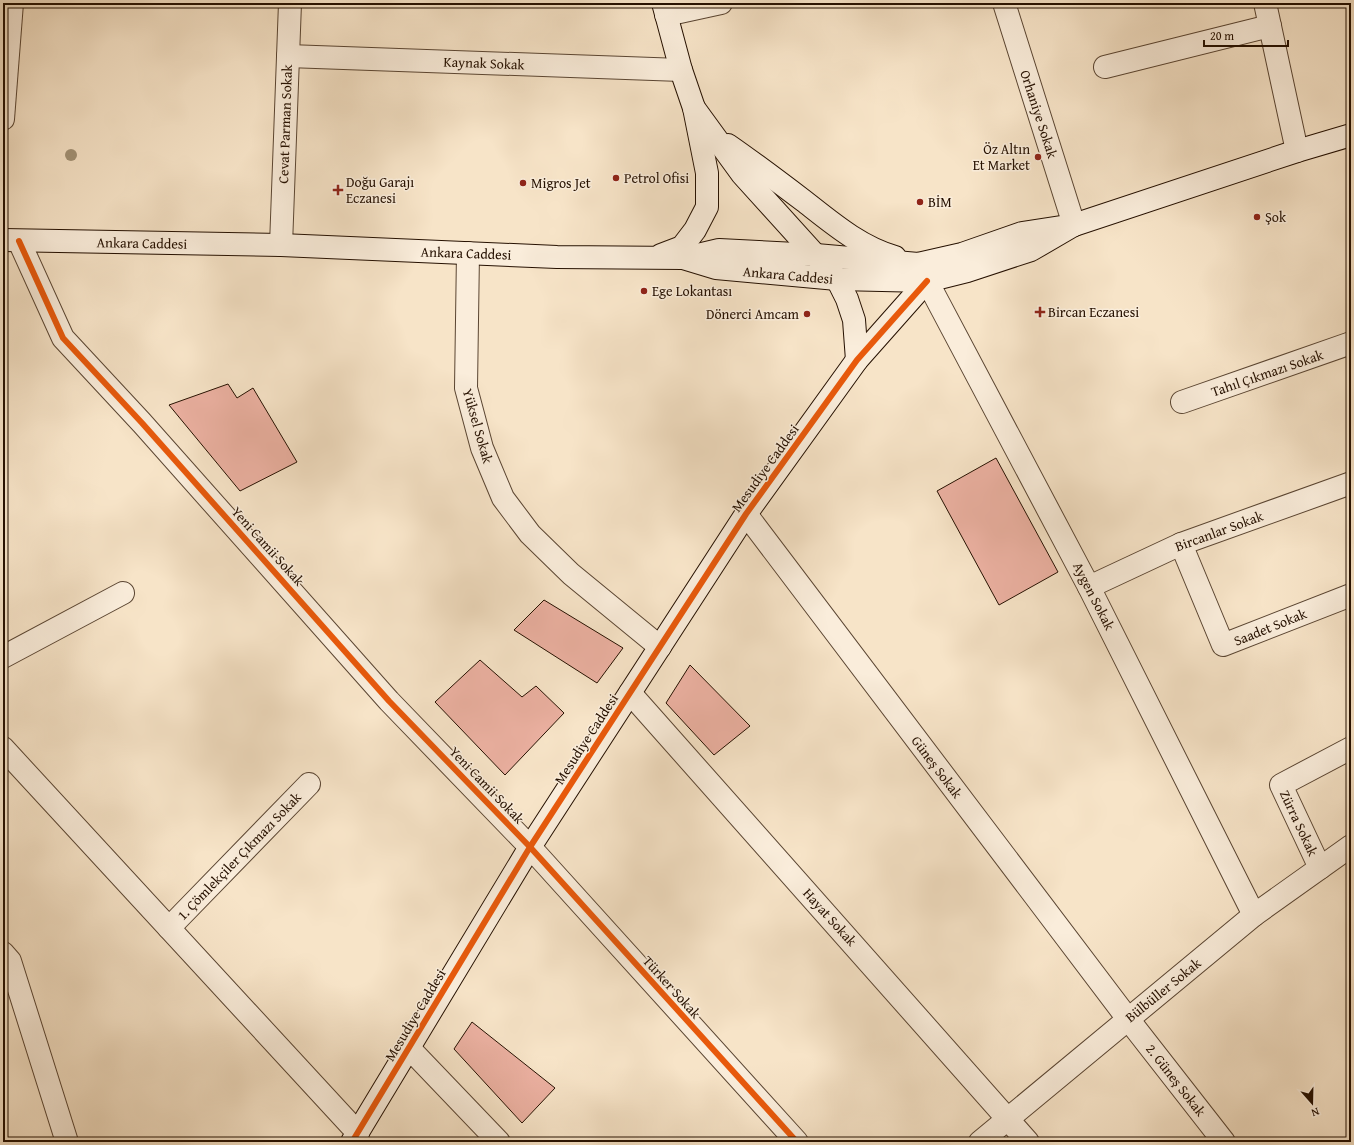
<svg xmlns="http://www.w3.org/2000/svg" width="1354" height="1145" viewBox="0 0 1354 1145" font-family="'Gentium Book Plus',serif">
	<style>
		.building { fill: #ecb1a2; stroke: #251000 }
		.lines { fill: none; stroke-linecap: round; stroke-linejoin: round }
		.street-casing { stroke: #5a4532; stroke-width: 24 }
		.secondary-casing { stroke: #251000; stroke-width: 24 }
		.street { stroke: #faeddb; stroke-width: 22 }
		.secondary { stroke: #faeddb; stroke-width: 22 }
		.cycleway-casing { stroke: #faeddb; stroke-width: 8 }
		.cycleway { stroke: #e8590c; stroke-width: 6 }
		.tree { fill: #a29276 }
		.poi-dot { fill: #8f2418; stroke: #faeddb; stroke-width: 1.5 }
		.labels { text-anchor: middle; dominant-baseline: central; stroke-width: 3; stroke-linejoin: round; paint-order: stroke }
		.street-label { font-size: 14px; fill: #251000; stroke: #faeddb }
		.poi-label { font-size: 14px; fill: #251000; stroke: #faeddb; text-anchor: start }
	</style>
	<rect width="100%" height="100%" fill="#f7e4c8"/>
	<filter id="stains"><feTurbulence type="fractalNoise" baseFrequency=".005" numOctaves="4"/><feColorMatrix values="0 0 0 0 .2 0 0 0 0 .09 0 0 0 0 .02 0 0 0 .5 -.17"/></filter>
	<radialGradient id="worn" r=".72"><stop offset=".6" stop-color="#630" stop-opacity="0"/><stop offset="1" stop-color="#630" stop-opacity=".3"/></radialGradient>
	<g class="building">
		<path d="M 228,384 L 237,398 L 253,388 L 297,462 L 240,491 L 169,405 Z"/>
		<path d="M 996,458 L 1058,572 L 999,605 L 937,491 Z"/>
		<path d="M 544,600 L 623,648 L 597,683 L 514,630 Z"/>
		<path d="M 480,660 L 522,697 L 536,686 L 564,713 L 505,775 L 435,702 Z"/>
		<path d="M 690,665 L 750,726 L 714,755 L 666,703 Z"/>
		<path d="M 472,1022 L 555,1088 L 522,1123 L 454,1049 Z"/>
	</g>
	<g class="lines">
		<defs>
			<g id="street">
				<path d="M 1004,3 L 1074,225"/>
				<path d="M 1265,3 L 1297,151"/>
				<path d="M 666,15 L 721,3"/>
				<path d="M 288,56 L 681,70"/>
				<path d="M 1105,67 L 1270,26"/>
				<path d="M 3,119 L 12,3"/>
				<path d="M 19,241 L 63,338 L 142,423 L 389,701 L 530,847 L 797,1142"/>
				<path d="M 281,245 L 290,3"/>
				<path d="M 468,253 L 466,388 L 482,448 L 503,498 L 530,534 L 571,574 L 660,647"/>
				<path d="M 927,281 L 1089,587 L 1254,915"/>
				<path d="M 1182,402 L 1351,343"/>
				<path d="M 746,514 L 1128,1019 L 1224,1142"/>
				<path d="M 1181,544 L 1223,645 L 1351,595"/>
				<path d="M 1089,587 L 1181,544 L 1351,483"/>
				<path d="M 3,657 L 123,593"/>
				<path d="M 630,693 L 1028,1142"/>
				<path d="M 3,748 L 358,1133"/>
				<path d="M 1320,868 L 1281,785 L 1351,748"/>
				<path d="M 169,928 L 309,784"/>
				<path d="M 3,953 L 10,961 L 67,1142"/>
				<path d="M 409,1048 L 499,1142"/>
				<path d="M 980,1142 L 1254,915 L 1351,846"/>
			</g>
			<g id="secondary">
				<path d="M 694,108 L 742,174 L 837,279 L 847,299 L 854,320 L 857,360"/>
				<path d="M 728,145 C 754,163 779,182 804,201 C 832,223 860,247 895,257"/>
				<path d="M 3,240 L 281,245 L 557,257 L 683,258 L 716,268 L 837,279 L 927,281 L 967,271 L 1031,250 L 1074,225"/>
				<path d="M 661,255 L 682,247 L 695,230 L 707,207 L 707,173 L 694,108 L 681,70 L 663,3"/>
				<path d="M 685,258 L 719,250 L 816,255 L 918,264 L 962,254 L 1022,233 L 1074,225 L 1297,151 L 1351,135"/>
				<path d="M 352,1142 L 530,847 L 746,514 L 857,360 L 927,281"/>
			</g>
		</defs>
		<use href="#street" class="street-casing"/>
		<use href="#secondary" class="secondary-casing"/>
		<use href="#street" class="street"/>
		<use href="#secondary" class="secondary"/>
		<defs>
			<g id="cycleway">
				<path d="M 19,241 L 63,338 L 142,423 L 389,701 L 530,847 L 797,1142"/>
				<path d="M 352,1142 L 530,847 L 746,514 L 857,360 L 927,281"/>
			</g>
		</defs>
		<use href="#cycleway" class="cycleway-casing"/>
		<use href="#cycleway" class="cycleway"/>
	</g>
	<circle class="tree" cx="71" cy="155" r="6"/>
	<g class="poi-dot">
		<circle cx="1038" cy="157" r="4"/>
		<circle cx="616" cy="178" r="4"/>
		<circle cx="523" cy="183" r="4"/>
		<path d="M336 184h4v4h4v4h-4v4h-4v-4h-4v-4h4z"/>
		<circle cx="920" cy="202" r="4"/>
		<circle cx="1257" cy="217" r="4"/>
		<circle cx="644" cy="291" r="4"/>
		<path d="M1038 306h4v4h4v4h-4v4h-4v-4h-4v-4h4z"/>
		<circle cx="807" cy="314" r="4"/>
	</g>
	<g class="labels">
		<g class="street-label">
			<text transform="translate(484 63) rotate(2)">Kaynak Sokak</text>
			<text transform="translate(1039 114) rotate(72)">Orhaniye Sokak</text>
			<text transform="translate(285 124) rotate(-88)">Cevat Parman Sokak</text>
			<text transform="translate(142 243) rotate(1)">Ankara Caddesi</text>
			<text transform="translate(466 253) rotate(2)">Ankara Caddesi</text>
			<text transform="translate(788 275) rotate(5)">Ankara Caddesi</text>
			<text transform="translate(1267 373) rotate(-19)">Tahıl Çıkmazı Sokak</text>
			<text transform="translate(478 426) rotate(74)">Yüksel Sokak</text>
			<text transform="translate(765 468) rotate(-54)">Mesudiye Caddesi</text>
			<text transform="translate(1219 531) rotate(-20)">Bircanlar Sokak</text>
			<text transform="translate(268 546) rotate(48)">Yeni Camii Sokak</text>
			<text transform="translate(1094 596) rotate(63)">Aygen Sokak</text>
			<text transform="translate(1270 627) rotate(-22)">Saadet Sokak</text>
			<text transform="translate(586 739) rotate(-57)">Mesudiye Caddesi</text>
			<text transform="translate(937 767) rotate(53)">Güneş Sokak</text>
			<text transform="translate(487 785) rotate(46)">Yeni Camii Sokak</text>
			<text transform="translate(1299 823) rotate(65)">Zürra Sokak</text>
			<text transform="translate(239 856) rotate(-46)">1. Çömlekçiler Çıkmazı Sokak</text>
			<text transform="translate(830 917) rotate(48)">Hayat Sokak</text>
			<text transform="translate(672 987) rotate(48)">Türker Sokak</text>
			<text transform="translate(1163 990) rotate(-39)">Bülbüller Sokak</text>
			<text transform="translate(415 1015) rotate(-59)">Mesudiye Caddesi</text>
			<text transform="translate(1176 1080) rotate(52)">2. Güneş Sokak</text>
		</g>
		<g class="poi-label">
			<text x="1030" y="149" text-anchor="end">Öz Altın<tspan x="1030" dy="16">Et Market</tspan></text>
			<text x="624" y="178">Petrol Ofisi</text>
			<text x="346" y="182">Doğu Garajı<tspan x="346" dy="16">Eczanesi</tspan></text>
			<text x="531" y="183">Migros Jet</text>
			<text x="928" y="202">BİM</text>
			<text x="1265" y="217">Şok</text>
			<text x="652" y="291">Ege Lokantası</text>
			<text x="1048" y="312">Bircan Eczanesi</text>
			<text x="799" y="314" text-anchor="end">Dönerci Amcam</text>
		</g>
	</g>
	<rect width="1354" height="1145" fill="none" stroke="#f7e4c8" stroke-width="16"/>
	<rect x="4" y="4" width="1346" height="1137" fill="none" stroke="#251000" stroke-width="2"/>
	<rect x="8" y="8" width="1338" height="1129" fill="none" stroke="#251000"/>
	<g transform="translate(1312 1103) rotate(160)" stroke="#faeddb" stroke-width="3" paint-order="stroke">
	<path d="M0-3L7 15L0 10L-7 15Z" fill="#251000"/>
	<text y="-6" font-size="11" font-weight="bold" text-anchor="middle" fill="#251000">N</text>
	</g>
	<path d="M1204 40v6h84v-6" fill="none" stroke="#251000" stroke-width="2"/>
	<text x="1210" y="40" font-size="12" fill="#251000" stroke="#faeddb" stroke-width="3" paint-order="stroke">20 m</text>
	<rect width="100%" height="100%" filter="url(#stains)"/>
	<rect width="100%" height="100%" fill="url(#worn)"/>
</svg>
